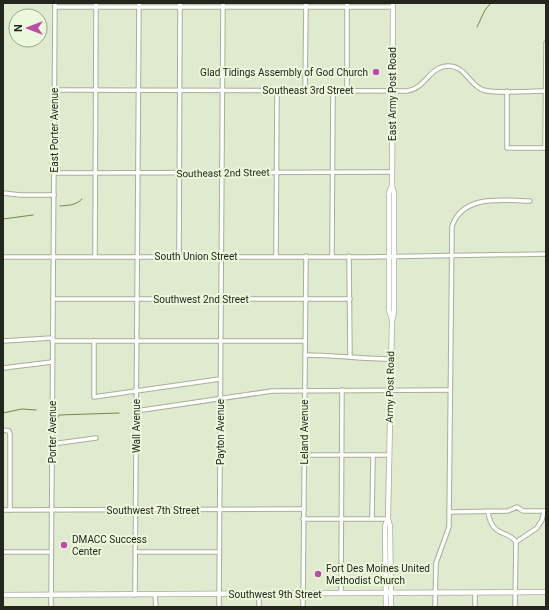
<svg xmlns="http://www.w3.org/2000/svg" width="549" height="610" viewBox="0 0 549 610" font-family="Roboto,sans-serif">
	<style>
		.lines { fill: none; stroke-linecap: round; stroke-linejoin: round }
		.stream { stroke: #72894b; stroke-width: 1 }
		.minor-casing { stroke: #a5b096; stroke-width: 5.5 }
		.major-casing { stroke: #a5b096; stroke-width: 6 }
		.minor { stroke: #fff; stroke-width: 3.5 }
		.major { stroke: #fff; stroke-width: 4.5 }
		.poi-dot { fill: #bd4ba7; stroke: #ecf8dc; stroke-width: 1.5 }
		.labels { text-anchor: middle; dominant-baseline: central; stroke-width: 4; stroke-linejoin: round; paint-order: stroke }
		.poi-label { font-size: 10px; fill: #22261c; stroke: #ecf8dc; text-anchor: start }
		.street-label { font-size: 10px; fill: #22261c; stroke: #ecf8dc }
	</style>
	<rect width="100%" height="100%" fill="#dfeacf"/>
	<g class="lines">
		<g class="stream">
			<path d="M 477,27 L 485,10 L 491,3"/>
			<path d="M 60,206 C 68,205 75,206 82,199"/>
			<path d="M 3,219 L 33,215"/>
			<path d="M 3,413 L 22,409 L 36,410"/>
			<path d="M 56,421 L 59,415 L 119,413"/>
		</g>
		<defs>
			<g id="minor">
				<path d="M 347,3 L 347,90"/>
				<path d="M 55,7 L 393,7"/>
				<path d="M 55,90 L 407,91 C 425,89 430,66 448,66 C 466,66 469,85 483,90 C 497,94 529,91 545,91"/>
				<path d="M 305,90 L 306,3"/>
				<path d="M 507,91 L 507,148 L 546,148"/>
				<path d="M 545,148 L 546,43"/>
				<path d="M 54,173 L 392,172"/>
				<path d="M 3,193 L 20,195 L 54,195"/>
				<path d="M 276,256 L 277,90"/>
				<path d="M 332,256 L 333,90"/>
				<path d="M 349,256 L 350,357"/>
				<path d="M 3,257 L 367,257 L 546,254"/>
				<path d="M 95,257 L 96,3"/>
				<path d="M 179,257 L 180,3"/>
				<path d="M 53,299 L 350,299"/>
				<path d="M 3,341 L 52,338"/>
				<path d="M 52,341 L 305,341"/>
				<path d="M 94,341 L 94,397 L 220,379"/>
				<path d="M 305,355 C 334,355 362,359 391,359"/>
				<path d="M 3,368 L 52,362"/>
				<path d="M 136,411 L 272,391 L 450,390"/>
				<path d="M 3,430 L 9,431 L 10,434 L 10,510"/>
				<path d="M 52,444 L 96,438"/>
				<path d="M 304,455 L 389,455"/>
				<path d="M 3,510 L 304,509"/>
				<path d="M 488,511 C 491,538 509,530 516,542"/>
				<path d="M 449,512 L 508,511 L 517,507 L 523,511 L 546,511"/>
				<path d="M 303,519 L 388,519"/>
				<path d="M 372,519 L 373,455"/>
				<path d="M 516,542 L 537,528 L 542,520 L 544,511"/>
				<path d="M 3,552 L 51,552"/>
				<path d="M 135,552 L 219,552"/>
				<path d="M 341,593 L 342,390"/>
				<path d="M 155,594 L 156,607"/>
				<path d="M 135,595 L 139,3"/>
				<path d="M 51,607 L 55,3"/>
				<path d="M 219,607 L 223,3"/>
				<path d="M 259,607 L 259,594"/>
				<path d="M 303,607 L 306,256"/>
				<path d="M 435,607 L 436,563 L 449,527 L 452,226 C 464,193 503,201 530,201"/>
				<path d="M 475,607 L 475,593"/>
				<path d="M 515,607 L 516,542"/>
			</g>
			<g id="major">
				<path d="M 392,186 L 394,193 L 394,311 L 393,318"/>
				<path d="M 3,595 L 546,592"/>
				<path d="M 386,607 L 385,526 L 388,519"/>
				<path d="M 391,607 L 390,526 L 388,519 L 392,320 L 389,310 L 389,193 L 392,186 L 393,3"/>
			</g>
		</defs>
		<use href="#minor" class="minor-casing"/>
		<use href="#major" class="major-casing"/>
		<use href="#minor" class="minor"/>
		<use href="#major" class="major"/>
	</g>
	<g class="poi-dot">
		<circle cx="376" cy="72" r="4"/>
		<circle cx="64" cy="545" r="4"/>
		<circle cx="318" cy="574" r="4"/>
	</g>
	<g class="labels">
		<g class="poi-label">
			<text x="368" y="72" text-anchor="end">Glad Tidings Assembly of God Church</text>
			<text x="72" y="539">DMACC Success<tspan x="72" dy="12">Center</tspan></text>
			<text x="326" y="568">Fort Des Moines United<tspan x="326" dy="12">Methodist Church</tspan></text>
		</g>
		<g class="street-label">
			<text x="308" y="90">Southeast 3rd Street</text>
			<text transform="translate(392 94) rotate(-90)">East Army Post Road</text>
			<text transform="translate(54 130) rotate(-90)">East Porter Avenue</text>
			<text transform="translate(223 173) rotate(-1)">Southeast 2nd Street</text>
			<text x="196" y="256">South Union Street</text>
			<text x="201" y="299">Southwest 2nd Street</text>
			<text transform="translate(390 387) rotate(-89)">Army Post Road</text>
			<text transform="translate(136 426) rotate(-90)">Wall Avenue</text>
			<text transform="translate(52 432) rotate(-90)">Porter Avenue</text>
			<text transform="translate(220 432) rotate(-90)">Payton Avenue</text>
			<text transform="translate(304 432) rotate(-90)">Leland Avenue</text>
			<text x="153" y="510">Southwest 7th Street</text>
			<text x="275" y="594">Southwest 9th Street</text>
		</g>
	</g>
	<rect width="549" height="610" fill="none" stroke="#22261c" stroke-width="8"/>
	<g transform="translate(28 28) rotate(270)"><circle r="19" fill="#ecf8dc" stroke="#9ba48f"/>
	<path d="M0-3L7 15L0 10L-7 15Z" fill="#bd4ba7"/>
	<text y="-6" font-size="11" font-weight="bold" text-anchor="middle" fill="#22261c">N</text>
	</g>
</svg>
